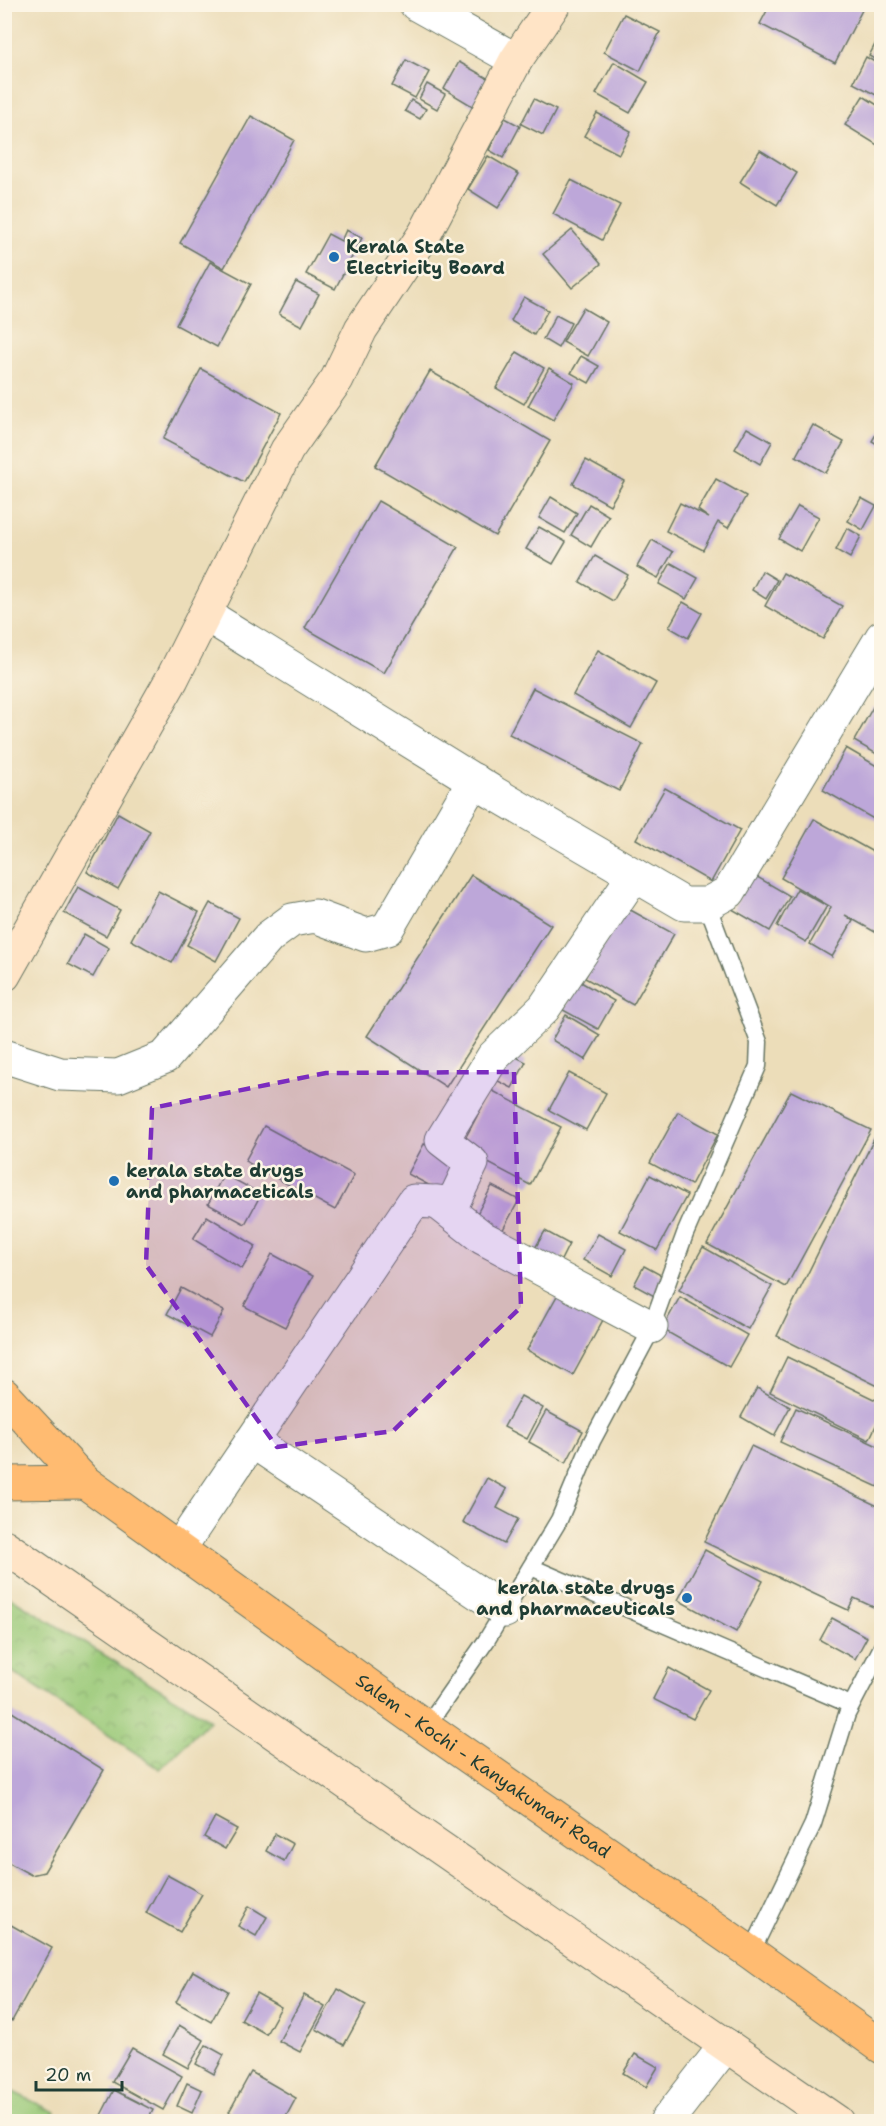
<svg xmlns="http://www.w3.org/2000/svg" width="886" height="2126" viewBox="0 0 886 2126" font-family="'Shantell Sans',sans-serif">
	<style>
		.grass { fill: url(#grass-tufts); stroke: #5c8356; stroke-width: 1.5 }
		.park { fill: url(#park-crowns); stroke: #5c8356; stroke-width: 1.5 }
		.building { fill: #bda7d9 }
		.lines { fill: none; stroke-linecap: round; stroke-linejoin: round }
		.lane-casing { stroke: #677563; stroke-width: 19 }
		.street-casing { stroke: #677563; stroke-width: 35 }
		.secondary-casing { stroke: #677563; stroke-width: 35 }
		.highway-casing { stroke: #677563; stroke-width: 35 }
		.lane { stroke: #fff; stroke-width: 16 }
		.street { stroke: #fff; stroke-width: 33 }
		.secondary { stroke: #ffe4c6; stroke-width: 33 }
		.highway { stroke: #ffbb71; stroke-width: 33 }
		.marked { fill: #7b2cbf; fill-opacity: 0.2; stroke: #7b2cbf; stroke-width: 4.5; stroke-dasharray: 12 8; stroke-linejoin: round }
		.poi-dot { fill: #1f6fb2; stroke: #fcf5e5; stroke-width: 2 }
		.labels { text-anchor: middle; dominant-baseline: central; stroke-width: 5; stroke-linejoin: round; paint-order: stroke }
		.poi-label { font-size: 18px; font-weight: bold; fill: #1f3d34; stroke: #fcf5e5; text-anchor: start }
		.street-label { font-size: 18px; fill: #1f3d34; stroke: #fcf5e5 }
	</style>
	<defs>
		<pattern id="grass-tufts" width="24" height="20" patternUnits="userSpaceOnUse" patternTransform="scale(1.5)"><rect width="24" height="20" fill="#9ac978"/><path d="M3 7l-1-3M5 7V3M7 7l1-3M15 17l-1-3M17 17v-4M19 17l1-3" fill="none" stroke="#7da463"/></pattern>
		<pattern id="park-crowns" width="20" height="18" patternUnits="userSpaceOnUse" patternTransform="scale(1.5)"><rect width="20" height="18" fill="#9ac978"/><path d="M2 6a3 3 0 1 1 6 0M12 15a3 3 0 1 1 6 0" fill="none" stroke="#7da463"/></pattern>
	</defs>
	<rect width="100%" height="100%" fill="#fcf5e5"/>
	<filter id="ink" filterUnits="userSpaceOnUse"><feTurbulence type="fractalNoise" baseFrequency=".0167" numOctaves="2"/><feDisplacementMap in="SourceGraphic" scale="12" xChannelSelector="R" yChannelSelector="G"/><feConvolveMatrix kernelMatrix="1 2 1 2 8 2 1 2 1" color-interpolation-filters="sRGB"/></filter>
	<filter id="wash" filterUnits="userSpaceOnUse"><feTurbulence type="fractalNoise" baseFrequency=".008" numOctaves="4" result="noise"/><feDisplacementMap in="SourceGraphic" scale="24" xChannelSelector="R" yChannelSelector="G"/><feGaussianBlur stdDeviation="1.35" result="paint"/><feColorMatrix in="noise" values="0 0 0 0 0 0 0 0 0 0 0 0 0 0 0 0 0 1.4 0 .05"/><feComposite in="paint" operator="in"/></filter>
	<g filter="url(#wash)">
		<rect width="100%" height="100%" fill="#ecddb9"/>
		<path class="grass" d="M 5,2088 L 55,2112 L 50,2121 L 5,2121 Z"/>
		<path class="park" d="M 5,1594 L 210,1720 L 160,1769 L 5,1667 Z"/>
		<g id="blocks">
			<g class="building">
				<path d="M 770,5 L 856,5 L 863,8 L 835,63 L 760,24 Z"/>
				<path d="M 624,14 L 660,32 L 640,71 L 604,52 Z"/>
				<path d="M 879,37 L 882,38 L 882,63 L 869,56 Z"/>
				<path d="M 866,57 L 882,66 L 882,89 L 878,96 L 853,83 Z"/>
				<path d="M 406,60 L 429,72 L 415,98 L 392,86 Z"/>
				<path d="M 459,62 L 489,79 L 474,107 L 444,89 Z"/>
				<path d="M 614,62 L 648,82 L 630,113 L 596,94 Z"/>
				<path d="M 427,84 L 445,94 L 437,109 L 419,99 Z"/>
				<path d="M 863,96 L 882,108 L 882,148 L 845,125 Z"/>
				<path d="M 534,99 L 556,110 L 543,135 L 521,124 Z"/>
				<path d="M 411,100 L 426,109 L 420,119 L 405,111 Z"/>
				<path d="M 597,113 L 631,131 L 619,154 L 584,136 Z"/>
				<path d="M 251,116 L 294,140 L 224,268 L 180,243 Z"/>
				<path d="M 505,118 L 520,126 L 503,158 L 489,150 Z"/>
				<path d="M 760,150 L 797,173 L 777,205 L 740,182 Z"/>
				<path d="M 488,156 L 519,174 L 498,208 L 468,189 Z"/>
				<path d="M 571,180 L 620,205 L 602,240 L 553,214 Z"/>
				<path d="M 346,230 L 362,238 L 335,289 L 306,274 L 328,234 L 341,241 Z"/>
				<path d="M 572,230 L 601,264 L 572,288 L 543,254 Z"/>
				<path d="M 210,262 L 251,284 L 217,347 L 176,325 Z"/>
				<path d="M 296,282 L 319,294 L 302,326 L 279,314 Z"/>
				<path d="M 524,297 L 548,310 L 534,335 L 511,321 Z"/>
				<path d="M 583,308 L 607,322 L 588,356 L 563,342 Z"/>
				<path d="M 556,315 L 571,323 L 558,348 L 543,339 Z"/>
				<path d="M 517,352 L 544,368 L 524,404 L 496,388 Z"/>
				<path d="M 581,356 L 599,366 L 589,383 L 571,373 Z"/>
				<path d="M 549,368 L 574,383 L 553,420 L 528,406 Z"/>
				<path d="M 201,369 L 281,413 L 244,482 L 163,439 Z"/>
				<path d="M 430,371 L 550,441 L 495,536 L 375,466 Z"/>
				<path d="M 882,424 L 882,447 L 872,441 Z"/>
				<path d="M 813,425 L 844,442 L 826,473 L 796,456 Z"/>
				<path d="M 747,428 L 772,442 L 760,464 L 735,449 Z"/>
				<path d="M 586,460 L 624,481 L 610,505 L 573,484 Z"/>
				<path d="M 716,479 L 746,496 L 728,528 L 718,522 L 703,550 L 666,531 L 680,503 L 709,518 L 698,510 Z"/>
				<path d="M 551,497 L 577,513 L 565,533 L 539,518 Z"/>
				<path d="M 861,498 L 876,506 L 863,530 L 848,521 Z"/>
				<path d="M 378,501 L 458,547 L 384,673 L 305,628 Z"/>
				<path d="M 589,504 L 609,516 L 591,547 L 571,535 Z"/>
				<path d="M 798,506 L 819,517 L 800,551 L 779,539 Z"/>
				<path d="M 539,527 L 566,542 L 553,564 L 526,549 Z"/>
				<path d="M 847,528 L 861,536 L 850,558 L 836,550 Z"/>
				<path d="M 652,540 L 673,552 L 658,578 L 637,567 Z"/>
				<path d="M 595,556 L 628,575 L 613,601 L 580,582 Z"/>
				<path d="M 671,563 L 698,578 L 686,599 L 659,584 Z"/>
				<path d="M 762,571 L 777,580 L 766,599 L 752,590 Z"/>
				<path d="M 783,573 L 842,606 L 823,639 L 765,606 Z"/>
				<path d="M 683,602 L 702,613 L 688,638 L 669,627 Z"/>
				<path d="M 598,650 L 656,683 L 631,728 L 573,695 Z"/>
				<path d="M 533,688 L 643,744 L 619,791 L 509,734 Z"/>
				<path d="M 873,707 L 882,712 L 882,757 L 854,741 Z"/>
				<path d="M 846,748 L 882,769 L 882,812 L 877,821 L 823,790 Z"/>
				<path d="M 665,788 L 740,830 L 711,882 L 636,839 Z"/>
				<path d="M 118,813 L 150,831 L 118,889 L 87,872 Z"/>
				<path d="M 814,819 L 882,857 L 882,936 L 845,915 L 853,921 L 832,957 L 810,944 L 831,907 L 781,878 Z"/>
				<path d="M 752,874 L 790,896 L 770,931 L 732,909 Z"/>
				<path d="M 471,875 L 551,925 L 446,1087 L 367,1036 Z"/>
				<path d="M 78,887 L 120,910 L 106,936 L 64,913 Z"/>
				<path d="M 797,889 L 827,906 L 806,942 L 777,926 Z"/>
				<path d="M 158,891 L 199,912 L 172,963 L 131,940 Z"/>
				<path d="M 210,903 L 239,918 L 216,961 L 187,945 Z"/>
				<path d="M 625,907 L 674,934 L 633,1005 L 585,978 Z"/>
				<path d="M 84,934 L 109,948 L 93,977 L 68,964 Z"/>
				<path d="M 579,981 L 614,1001 L 598,1029 L 563,1010 Z"/>
				<path d="M 566,1015 L 600,1035 L 585,1060 L 552,1040 Z"/>
				<path d="M 505,1051 L 526,1062 L 512,1088 L 490,1077 Z"/>
				<path d="M 569,1073 L 606,1093 L 586,1130 L 549,1110 Z"/>
				<path d="M 491,1090 L 561,1127 L 530,1185 L 460,1148 Z"/>
				<path d="M 791,1091 L 871,1130 L 786,1287 L 707,1244 Z"/>
				<path d="M 678,1112 L 718,1134 L 691,1185 L 650,1163 Z"/>
				<path d="M 264,1126 L 354,1175 L 335,1210 L 245,1161 Z"/>
				<path d="M 874,1139 L 882,1142 L 882,1388 L 777,1336 Z"/>
				<path d="M 424,1144 L 466,1166 L 449,1196 L 408,1174 Z"/>
				<path d="M 224,1174 L 261,1194 L 245,1224 L 208,1204 Z"/>
				<path d="M 650,1175 L 687,1195 L 657,1250 L 620,1231 Z"/>
				<path d="M 492,1186 L 519,1200 L 500,1235 L 473,1221 Z"/>
				<path d="M 207,1216 L 256,1246 L 242,1269 L 193,1239 Z"/>
				<path d="M 545,1231 L 569,1244 L 557,1268 L 531,1255 Z"/>
				<path d="M 598,1234 L 626,1249 L 612,1276 L 583,1260 Z"/>
				<path d="M 703,1247 L 772,1286 L 748,1329 L 679,1290 Z"/>
				<path d="M 272,1254 L 313,1276 L 285,1327 L 244,1306 Z"/>
				<path d="M 644,1266 L 668,1279 L 658,1298 L 634,1285 Z"/>
				<path d="M 181,1288 L 224,1311 L 210,1337 L 167,1314 Z"/>
				<path d="M 558,1294 L 604,1318 L 573,1375 L 527,1350 Z"/>
				<path d="M 680,1297 L 747,1335 L 729,1367 L 662,1329 Z"/>
				<path d="M 787,1357 L 882,1403 L 882,1413 L 869,1440 L 770,1392 Z"/>
				<path d="M 757,1388 L 790,1407 L 774,1436 L 741,1417 Z"/>
				<path d="M 521,1396 L 543,1408 L 527,1439 L 504,1427 Z"/>
				<path d="M 796,1408 L 882,1448 L 882,1479 L 878,1487 L 780,1442 Z"/>
				<path d="M 546,1411 L 583,1431 L 566,1463 L 529,1442 Z"/>
				<path d="M 751,1446 L 882,1508 L 882,1611 L 854,1598 L 848,1610 L 704,1542 Z"/>
				<path d="M 487,1478 L 507,1489 L 497,1508 L 518,1519 L 504,1544 L 463,1522 Z"/>
				<path d="M 705,1550 L 763,1581 L 736,1632 L 678,1600 Z"/>
				<path d="M 832,1618 L 867,1637 L 855,1659 L 820,1640 Z"/>
				<path d="M 669,1668 L 709,1690 L 693,1719 L 653,1699 Z"/>
				<path d="M 4,1707 L 104,1770 L 44,1872 L 31,1875 L 4,1860 Z"/>
				<path d="M 215,1817 L 237,1829 L 225,1849 L 204,1837 Z"/>
				<path d="M 275,1834 L 293,1844 L 284,1861 L 266,1851 Z"/>
				<path d="M 167,1875 L 202,1894 L 180,1932 L 146,1913 Z"/>
				<path d="M 249,1906 L 267,1917 L 256,1936 L 238,1926 Z"/>
				<path d="M 4,1921 L 52,1948 L 12,2021 L 4,2017 Z"/>
				<path d="M 193,1971 L 228,1991 L 211,2022 L 176,2002 Z"/>
				<path d="M 338,1989 L 366,2005 L 344,2045 L 316,2029 Z"/>
				<path d="M 256,1993 L 281,2007 L 266,2034 L 241,2020 Z"/>
				<path d="M 304,1995 L 325,2007 L 300,2052 L 279,2041 Z"/>
				<path d="M 179,2025 L 204,2040 L 188,2068 L 163,2054 Z"/>
				<path d="M 206,2045 L 224,2055 L 214,2074 L 196,2064 Z"/>
				<path d="M 132,2048 L 182,2076 L 163,2110 L 112,2082 Z"/>
				<path d="M 635,2054 L 658,2067 L 646,2087 L 623,2073 Z"/>
				<path d="M 251,2072 L 296,2098 L 283,2122 L 245,2122 L 229,2112 Z"/>
				<path d="M 187,2083 L 202,2090 L 192,2113 L 177,2106 Z"/>
				<path d="M 114,2090 L 153,2110 L 147,2122 L 99,2119 Z"/>
			</g>
		</g>
	</g>
	<g filter="url(#ink)">
		<use href="#blocks" fill-opacity="0" stroke="#677563" stroke-width="1.5"/>
		<g class="lines">
			<defs>
				<g id="lane">
					<path d="M 531,1567 L 851,1705"/>
					<path d="M 426,1727 L 486,1641 L 559,1520 L 592,1441 L 648,1336 L 685,1234 L 758,1066 L 759,1042 L 707,904"/>
					<path d="M 751,1953 L 813,1824 L 847,1714 L 882,1647"/>
				</g>
				<g id="street">
					<path d="M 416,4 L 516,60"/>
					<path d="M 205,614 L 494,793 L 684,904 L 707,904 L 729,892 L 882,637"/>
					<path d="M 4,1056 L 60,1074 L 118,1076 L 165,1057 L 269,937 L 292,920 L 315,916 L 366,935 L 387,929 L 474,780"/>
					<path d="M 437,1202 L 483,1238 L 651,1327"/>
					<path d="M 252,1441 L 505,1611"/>
					<path d="M 179,1549 L 414,1201 L 453,1203 L 472,1163 L 442,1140 L 493,1057 L 544,1008 L 634,875"/>
					<path d="M 666,2122 L 726,2045"/>
				</g>
				<g id="secondary">
					<path d="M 4,975 L 172,679 L 287,450 L 337,379 L 361,329 L 425,233 L 516,60 L 554,4"/>
					<path d="M 4,1546 L 837,2122"/>
				</g>
				<g id="highway">
					<path id="s1" d="M 4,1395 L 85,1482 L 426,1727 L 751,1953 L 882,2047"/>
					<path d="M 4,1483 L 85,1482"/>
				</g>
			</defs>
			<use href="#lane" class="lane-casing"/>
			<use href="#street" class="street-casing"/>
			<use href="#secondary" class="secondary-casing"/>
			<use href="#highway" class="highway-casing"/>
			<use href="#lane" class="lane"/>
			<use href="#street" class="street"/>
			<use href="#secondary" class="secondary"/>
			<use href="#highway" class="highway"/>
		</g>
	</g>
	<path class="marked" d="M 514,1072 L 521,1307 L 393,1431 L 277,1447 L 146,1265 L 152,1108 L 326,1073 Z"/>
	<g class="poi-dot">
		<circle cx="334" cy="257" r="6"/>
		<circle cx="114" cy="1181" r="6"/>
		<circle cx="687" cy="1598" r="6"/>
	</g>
	<g class="labels">
		<g class="poi-label">
			<text x="346" y="247">Kerala State<tspan x="346" dy="21">Electricity Board</tspan></text>
			<text x="126" y="1171">kerala state drugs<tspan x="126" dy="21">and pharmaceticals</tspan></text>
			<text x="675" y="1588" text-anchor="end">kerala state drugs<tspan x="675" dy="21">and pharmaceuticals</tspan></text>
		</g>
		<g class="street-label">
			<text stroke="none"><textPath href="#s1" startOffset="608">Salem - Kochi - Kanyakumari Road</textPath></text>
		</g>
	</g>
	<rect width="886" height="2126" fill="none" stroke="#fcf5e5" stroke-width="24"/>
	<path d="M36 2081v9h86v-9" fill="none" stroke="#1f3d34" stroke-width="3"/>
	<text x="45" y="2081" font-size="18" fill="#1f3d34" stroke="#fcf5e5" stroke-width="4.5" paint-order="stroke">20 m</text>
</svg>
